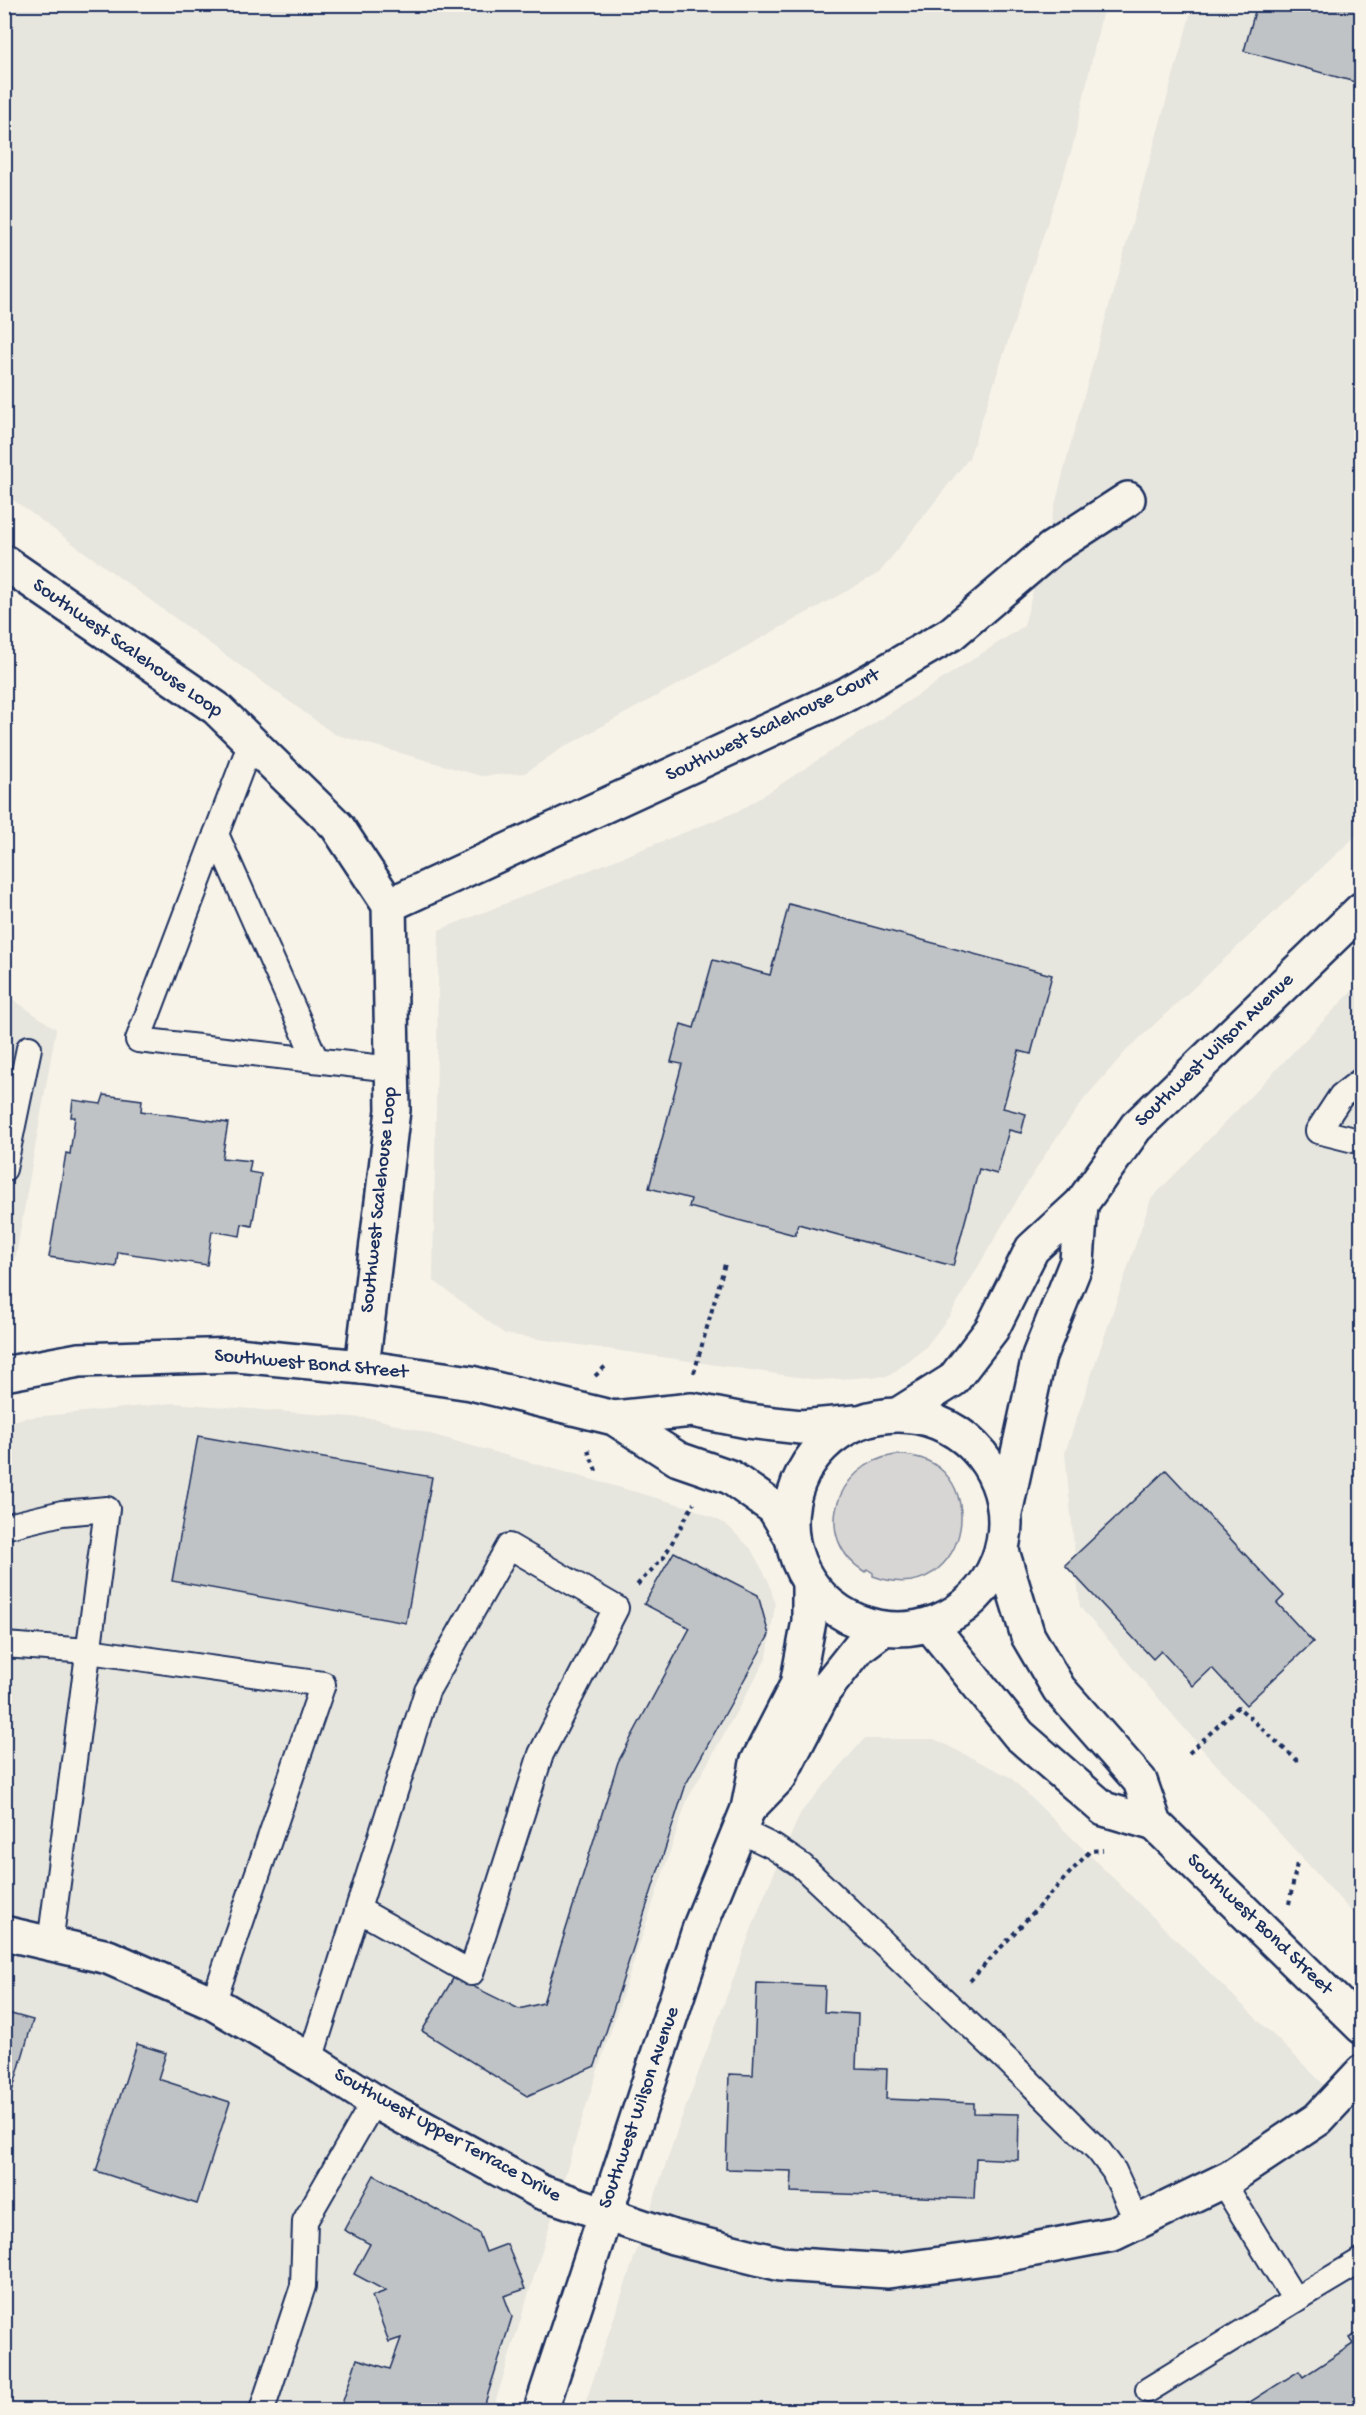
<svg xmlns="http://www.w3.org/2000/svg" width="1366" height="2415" viewBox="0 0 1366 2415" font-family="'Gochi Hand',sans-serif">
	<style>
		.built { fill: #e6e5de }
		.green { fill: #d7d6d4; stroke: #798299; stroke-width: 1.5 }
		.building { fill: #c0c3c5; stroke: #1b2f5e; stroke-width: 1.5 }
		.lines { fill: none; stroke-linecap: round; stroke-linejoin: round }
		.lane-casing { stroke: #1b2f5e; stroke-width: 28 }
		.street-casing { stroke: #1b2f5e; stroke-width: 38 }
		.secondary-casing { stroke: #1b2f5e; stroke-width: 38 }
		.path { stroke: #1b2f5e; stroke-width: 4; stroke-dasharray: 4.5 4.5; stroke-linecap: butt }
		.lane { stroke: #f7f3e8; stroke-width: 24 }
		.street { stroke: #f7f3e8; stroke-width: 33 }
		.secondary { stroke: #f7f3e8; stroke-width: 33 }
		.labels { text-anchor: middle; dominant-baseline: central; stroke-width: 4.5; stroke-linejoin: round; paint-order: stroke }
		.street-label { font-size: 20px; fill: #1b2f5e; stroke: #f7f3e8 }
	</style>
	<rect width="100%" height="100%" fill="#f7f3e8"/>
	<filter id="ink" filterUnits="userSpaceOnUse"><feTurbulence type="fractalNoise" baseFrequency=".0167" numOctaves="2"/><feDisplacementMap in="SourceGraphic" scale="12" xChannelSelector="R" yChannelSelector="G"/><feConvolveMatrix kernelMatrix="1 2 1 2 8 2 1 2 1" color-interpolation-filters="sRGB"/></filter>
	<g filter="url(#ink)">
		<g class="built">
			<path d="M 5,4 L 1104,4 L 1104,5 L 1072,149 L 969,458 L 879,573 L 559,750 L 525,773 L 481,776 L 334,734 L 5,494 Z"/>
			<path d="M 1193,5 L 1361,5 L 1361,831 L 1126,1051 L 1085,1098 L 1050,1147 L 1024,1188 L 950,1315 L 925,1348 L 889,1376 L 818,1380 L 505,1334 L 433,1280 L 439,930 L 741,810 L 1024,626 L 1072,439 Z"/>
			<path d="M 1361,982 L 1361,1922 L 1204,1751 L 1080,1607 L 1065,1453 L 1151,1199 Z"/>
			<path d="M 5,994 L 56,1029 L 16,1255 L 5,1270 Z"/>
			<path d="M 174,1403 L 377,1419 L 692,1508 L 726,1524 L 751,1549 L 769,1582 L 775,1605 L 767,1657 L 687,1800 L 587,2103 L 493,2410 L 5,2410 L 4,1424 L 24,1418 Z"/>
			<path d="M 864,1739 L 934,1739 L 1010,1777 L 1361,2121 L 1361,2410 L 583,2410 L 678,2128 L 762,1901 L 801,1812 Z"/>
		</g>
		<path class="green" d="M 895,1455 C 997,1452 974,1613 873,1576 L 873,1573 L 867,1569 L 865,1572 C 811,1539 835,1464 895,1455 Z"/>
		<g class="building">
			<path d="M 1257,4 L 1362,4 L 1362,84 L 1244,51 Z"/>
			<path d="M 789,904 L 1052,975 L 1031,1054 L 1019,1051 L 1003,1108 L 1026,1114 L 1021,1133 L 1009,1130 L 997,1174 L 979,1169 L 953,1266 L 798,1224 L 795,1235 L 689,1207 L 691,1199 L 649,1188 L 682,1064 L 671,1062 L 681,1024 L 694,1028 L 713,960 L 770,975 Z"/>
			<path d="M 104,1095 L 142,1100 L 141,1111 L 228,1123 L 222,1158 L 251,1161 L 249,1172 L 261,1174 L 252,1226 L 242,1224 L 240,1236 L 212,1231 L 207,1265 L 118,1252 L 116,1267 L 49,1257 L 66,1153 L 70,1154 L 75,1117 L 71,1117 L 73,1100 L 101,1104 Z"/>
			<path d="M 198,1436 L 432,1477 L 406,1623 L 172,1581 Z"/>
			<path d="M 1166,1470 L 1284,1596 L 1277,1603 L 1313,1642 L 1246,1705 L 1212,1668 L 1193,1686 L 1161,1651 L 1153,1659 L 1065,1565 Z"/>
			<path d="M 674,1552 L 758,1595 L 769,1635 L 686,1784 L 595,2066 L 527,2096 L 422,2031 L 454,1977 L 519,2009 L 543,2003 L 618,1762 L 690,1628 L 644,1604 Z"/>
			<path d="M 757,1983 L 825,1986 L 824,2012 L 858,2014 L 856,2068 L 887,2069 L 886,2099 L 974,2103 L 974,2113 L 1019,2114 L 1018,2160 L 976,2158 L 974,2199 L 791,2192 L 792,2171 L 726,2169 L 729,2074 L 753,2075 Z"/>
			<path d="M 4,2012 L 33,2020 L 12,2092 L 4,2090 Z"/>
			<path d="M 137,2044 L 166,2053 L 158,2079 L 230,2102 L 197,2204 L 96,2171 Z"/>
			<path d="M 374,2175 L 479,2233 L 486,2252 L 507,2244 L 525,2289 L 504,2296 L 512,2317 L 483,2410 L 340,2410 L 357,2359 L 390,2369 L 401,2338 L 389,2342 L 372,2296 L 386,2291 L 354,2274 L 370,2244 L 344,2230 Z"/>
			<path d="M 1362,2330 L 1362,2410 L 1244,2410 L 1242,2407 L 1299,2371 L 1303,2377 L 1353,2344 L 1349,2338 Z"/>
		</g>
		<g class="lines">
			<defs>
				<g id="lane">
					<path d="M 251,742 L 138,1040 L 392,1069"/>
					<path d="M 216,834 L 316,1060"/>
					<path d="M 1362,1080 L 1341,1096 L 1318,1131 L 1362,1142"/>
					<path d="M 4,1169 L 29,1048"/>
					<path d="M 4,1527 L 62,1513 L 107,1509 L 50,1944"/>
					<path d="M 4,1645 L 89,1651 L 323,1684 L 213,2003"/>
					<path d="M 739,1830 L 774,1847 L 802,1866 L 1008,2061 L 1099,2151 L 1114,2171 L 1137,2222"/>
					<path d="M 310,2060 L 427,1691 L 509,1546 L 616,1608 L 541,1754 L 471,1973 L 359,1910"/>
					<path d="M 1295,2300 L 1362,2260"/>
					<path d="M 1148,2390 L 1295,2300 L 1222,2181"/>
					<path d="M 262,2410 L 303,2286 L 305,2221 L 374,2101"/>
				</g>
				<g id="street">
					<path d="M 4,562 L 216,708 L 337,826 L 389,905 L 393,1110 L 362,1367"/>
					<path d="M 389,905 L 847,694 L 951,634 L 1051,549 L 1128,499"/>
					<path d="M 748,1809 L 780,1776 L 824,1691 L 859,1647 L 883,1629"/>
					<path d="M 4,1933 L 108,1957 L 213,2003 L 310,2060 L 374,2101 L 541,2192 L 673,2237 L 781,2264 L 888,2271 L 993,2257 L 1113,2234 L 1231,2177 L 1318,2119 L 1362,2072"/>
					<path d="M 541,2410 L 701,1924 L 748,1809 L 757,1763 L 797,1685 L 809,1621 L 809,1582"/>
				</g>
				<g id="secondary">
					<path d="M 4,1374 L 79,1360 L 237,1355 L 362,1367 L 471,1383 L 614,1418 L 678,1459 L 730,1477 L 774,1508 L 792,1538"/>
					<path d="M 899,1414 L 953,1380 L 992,1329 L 1032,1249 L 1081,1204 L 1136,1127 L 1362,909"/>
					<circle cx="898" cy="1522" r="107"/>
					<path d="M 614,1418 L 692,1410 L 748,1421 L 801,1427 L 856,1422"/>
					<path d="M 1006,1509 L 1039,1356 L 1077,1261 L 1081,1204"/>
					<path d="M 1002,1551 L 1028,1636 L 1059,1689 L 1140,1781 L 1155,1824 L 1362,2027"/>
					<path d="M 930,1625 L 1019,1735 L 1104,1809 L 1155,1824"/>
				</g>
			</defs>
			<use href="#lane" class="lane-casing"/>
			<use href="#street" class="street-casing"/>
			<use href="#secondary" class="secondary-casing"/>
			<g class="path">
				<path d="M 694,1373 L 725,1264"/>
				<path d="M 595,1376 L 608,1364"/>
				<path d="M 588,1450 L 597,1473"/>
				<path d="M 637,1585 L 664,1557 L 694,1503"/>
				<path d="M 1189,1753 L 1238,1707 L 1301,1764"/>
				<path d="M 1289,1904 L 1297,1863"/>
				<path d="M 970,1981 L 1090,1851 L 1103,1850"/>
			</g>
			<use href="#lane" class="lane"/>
			<use href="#street" class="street"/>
			<use href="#secondary" class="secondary"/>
		</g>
	</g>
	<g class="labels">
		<g class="street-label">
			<text transform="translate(127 649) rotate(35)">Southwest Scalehouse Loop</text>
			<text transform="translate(773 726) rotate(-26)">Southwest Scalehouse Court</text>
			<text transform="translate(1215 1051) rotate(-44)">Southwest Wilson Avenue</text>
			<text transform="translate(380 1200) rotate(-84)">Southwest Scalehouse Loop</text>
			<text transform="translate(311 1365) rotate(5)">Southwest Bond Street</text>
			<text transform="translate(1259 1925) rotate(44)">Southwest Bond Street</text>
			<text transform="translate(640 2108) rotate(-71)">Southwest Wilson Avenue</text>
			<text transform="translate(447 2136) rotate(29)">Southwest Upper Terrace Drive</text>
		</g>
	</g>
	<rect width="1366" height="2415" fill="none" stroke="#f7f3e8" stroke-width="24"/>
	<rect x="12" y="12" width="1342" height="2391" fill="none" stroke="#1b2f5e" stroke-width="2" filter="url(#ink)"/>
</svg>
